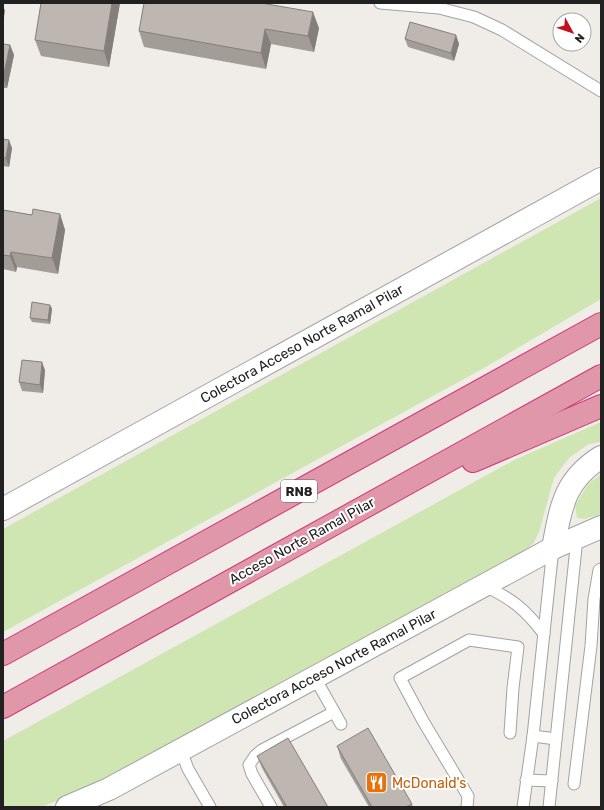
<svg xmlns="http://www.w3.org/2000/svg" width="604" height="810" viewBox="0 0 604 810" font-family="Rubik,sans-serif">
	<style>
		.grass { fill: #cfe6b3 }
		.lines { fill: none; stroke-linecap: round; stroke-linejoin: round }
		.service-casing { stroke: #a2a2a2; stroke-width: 13 }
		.tertiary-casing { stroke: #a2a2a2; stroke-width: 24 }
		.motorway-casing { stroke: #ce3674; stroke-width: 24 }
		.service { stroke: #fff; stroke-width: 11 }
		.tertiary { stroke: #fff; stroke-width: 22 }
		.motorway { stroke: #e197aa; stroke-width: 22 }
		.wall { fill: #a39d98 }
		.shaded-wall { fill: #857f7c }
		.building { fill: #beb6b1; stroke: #857f7c }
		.labels { text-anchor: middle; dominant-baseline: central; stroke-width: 4; stroke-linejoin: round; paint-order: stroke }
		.shield { fill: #fff; stroke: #646464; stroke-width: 1 }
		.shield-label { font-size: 13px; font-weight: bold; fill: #212121 }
		.street-label { font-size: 14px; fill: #212121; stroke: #fff }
		.food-label { font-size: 14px; fill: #c56008; stroke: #fff; text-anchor: start }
	</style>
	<rect width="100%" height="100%" fill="#f0ede8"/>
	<g class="grass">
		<path d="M 601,198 L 601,299 L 484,368 L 3,632 L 3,529 Z"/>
		<path d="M 601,422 L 601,442 L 589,444 L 569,458 L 554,478 L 539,532 L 533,544 L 521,553 L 82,791 L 41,807 L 3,807 L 3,741 L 516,459 Z"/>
		<path d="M 601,474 L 601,514 L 585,519 L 577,518 L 575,506 L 588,484 Z"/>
	</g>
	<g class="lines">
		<defs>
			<g id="service">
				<path d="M 380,3 L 439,8 L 474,17 L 502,30 L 601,91"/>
				<path d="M 485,586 C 512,599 525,609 544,634"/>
				<path d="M 315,678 L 341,724"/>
				<path d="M 533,736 L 556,739"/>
				<path d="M 181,750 L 188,769 L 210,807"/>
				<path d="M 526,780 L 552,781"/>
				<path d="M 574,784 L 591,646 L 594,599 L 599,570 L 601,569"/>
				<path d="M 271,807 L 252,774 L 249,765 L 255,756 L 262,750 L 334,712"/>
				<path d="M 467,807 L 468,796 L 423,721 L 400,678 L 469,640 L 518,647 L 513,688 L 510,733"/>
				<path d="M 523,807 L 533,736 L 553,548"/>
				<path d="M 549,807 L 577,538"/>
			</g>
			<g id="tertiary">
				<path d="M 3,509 L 601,179"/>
				<path d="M 553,548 C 561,508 563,481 601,457"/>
				<path d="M 67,807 L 109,789 L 553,548 L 601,527"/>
			</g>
			<g id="motorway">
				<path d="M 473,461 L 601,406"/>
				<path d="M 3,654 L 601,324"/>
				<path d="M 3,707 L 601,376"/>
			</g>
		</defs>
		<use href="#service" class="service-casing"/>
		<use href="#tertiary" class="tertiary-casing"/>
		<use href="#motorway" class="motorway-casing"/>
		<use href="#service" class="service"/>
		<use href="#tertiary" class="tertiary"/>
		<use href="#motorway" class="motorway"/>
	</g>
	<g class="wall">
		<path d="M 41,3 L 120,3 L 109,67 L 41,56 L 35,40 Z"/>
		<path d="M 319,28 L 314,52 L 271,44 L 266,69 L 144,47 L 139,31 Z"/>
		<path d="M 456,35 L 459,44 L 454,61 L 408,47 L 405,39 Z"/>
		<path d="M 3,44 L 10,45 L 14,55 L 7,88 L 3,88 Z"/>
		<path d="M 3,139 L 12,148 L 9,167 L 3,166 Z"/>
		<path d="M 3,210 L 32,215 L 60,214 L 65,230 L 58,274 L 17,267 L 16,272 L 3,269 Z"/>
		<path d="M 50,305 L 52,309 L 50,324 L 32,322 L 30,318 Z"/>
		<path d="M 45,370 L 43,393 L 22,391 L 19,382 Z"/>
		<path d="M 337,746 L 412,804 L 413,807 L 369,807 L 341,759 Z"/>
		<path d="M 257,756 L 328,807 L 284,807 L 262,768 Z"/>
	</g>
	<g class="shaded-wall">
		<path d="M 112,3 L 120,3 L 109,67 L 104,51 Z"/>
		<path d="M 3,5 L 5,11 L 3,23 Z"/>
		<path d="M 313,12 L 319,28 L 314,52 L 308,36 Z"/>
		<path d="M 265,29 L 271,44 L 266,69 L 261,53 Z"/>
		<path d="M 456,35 L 459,44 L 454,61 L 451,53 Z"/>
		<path d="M 10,45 L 14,55 L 7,88 L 3,78 Z"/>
		<path d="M 9,140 L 12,148 L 9,167 L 6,158 Z"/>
		<path d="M 60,214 L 65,230 L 58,274 L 52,258 Z"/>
		<path d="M 11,252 L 17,267 L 16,272 L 10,256 Z"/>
		<path d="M 50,305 L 52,309 L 50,324 L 48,320 Z"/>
		<path d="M 42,362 L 45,370 L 43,393 L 40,385 Z"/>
	</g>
	<g class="building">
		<path d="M 41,3 L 112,3 L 104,51 L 35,40 Z"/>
		<path d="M 144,3 L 261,3 L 313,12 L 308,36 L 265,29 L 261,53 L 139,31 Z"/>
		<path d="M 410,22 L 456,35 L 451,53 L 405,39 Z"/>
		<path d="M 3,44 L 10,45 L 3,78 Z"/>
		<path d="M 3,139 L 9,140 L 6,158 L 3,158 Z"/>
		<path d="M 33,209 L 60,214 L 52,258 L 11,252 L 10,256 L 3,255 L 3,210 L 32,215 Z"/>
		<path d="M 32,302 L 50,305 L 48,320 L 30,318 Z"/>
		<path d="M 22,360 L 42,362 L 40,385 L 19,382 Z"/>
		<path d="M 368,728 L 412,804 L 406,807 L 372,807 L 337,746 Z"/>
		<path d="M 288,738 L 328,807 L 287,807 L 257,756 Z"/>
	</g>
	<defs>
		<symbol id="restaurant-square" viewBox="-11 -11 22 22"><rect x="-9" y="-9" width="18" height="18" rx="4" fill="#e8710a" stroke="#fff"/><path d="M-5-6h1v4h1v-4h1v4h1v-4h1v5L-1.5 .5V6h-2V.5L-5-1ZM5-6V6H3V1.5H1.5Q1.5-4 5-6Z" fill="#fff"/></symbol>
	</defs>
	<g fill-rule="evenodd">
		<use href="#restaurant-square" x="364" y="770" width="25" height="25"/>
	</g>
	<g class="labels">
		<rect class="shield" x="281" y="480" width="36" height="22" rx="3"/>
		<g class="shield-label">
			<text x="299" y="491">RN8</text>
		</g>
		<g class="street-label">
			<text transform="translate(302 344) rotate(-29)">Colectora Acceso Norte Ramal Pilar</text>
			<text transform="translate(302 541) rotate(-29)">Acceso Norte Ramal Pilar</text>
			<text transform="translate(334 667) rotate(-28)">Colectora Acceso Norte Ramal Pilar</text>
		</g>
		<g class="food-label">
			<text x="392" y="783">McDonald's</text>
		</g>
	</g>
	<rect width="604" height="810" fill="none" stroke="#212121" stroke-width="8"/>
	<g transform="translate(572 32) rotate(130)"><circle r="19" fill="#ffffff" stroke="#a6a6a6"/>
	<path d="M0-3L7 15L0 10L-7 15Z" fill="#c2101c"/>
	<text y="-6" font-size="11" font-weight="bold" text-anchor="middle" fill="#212121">N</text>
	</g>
</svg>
